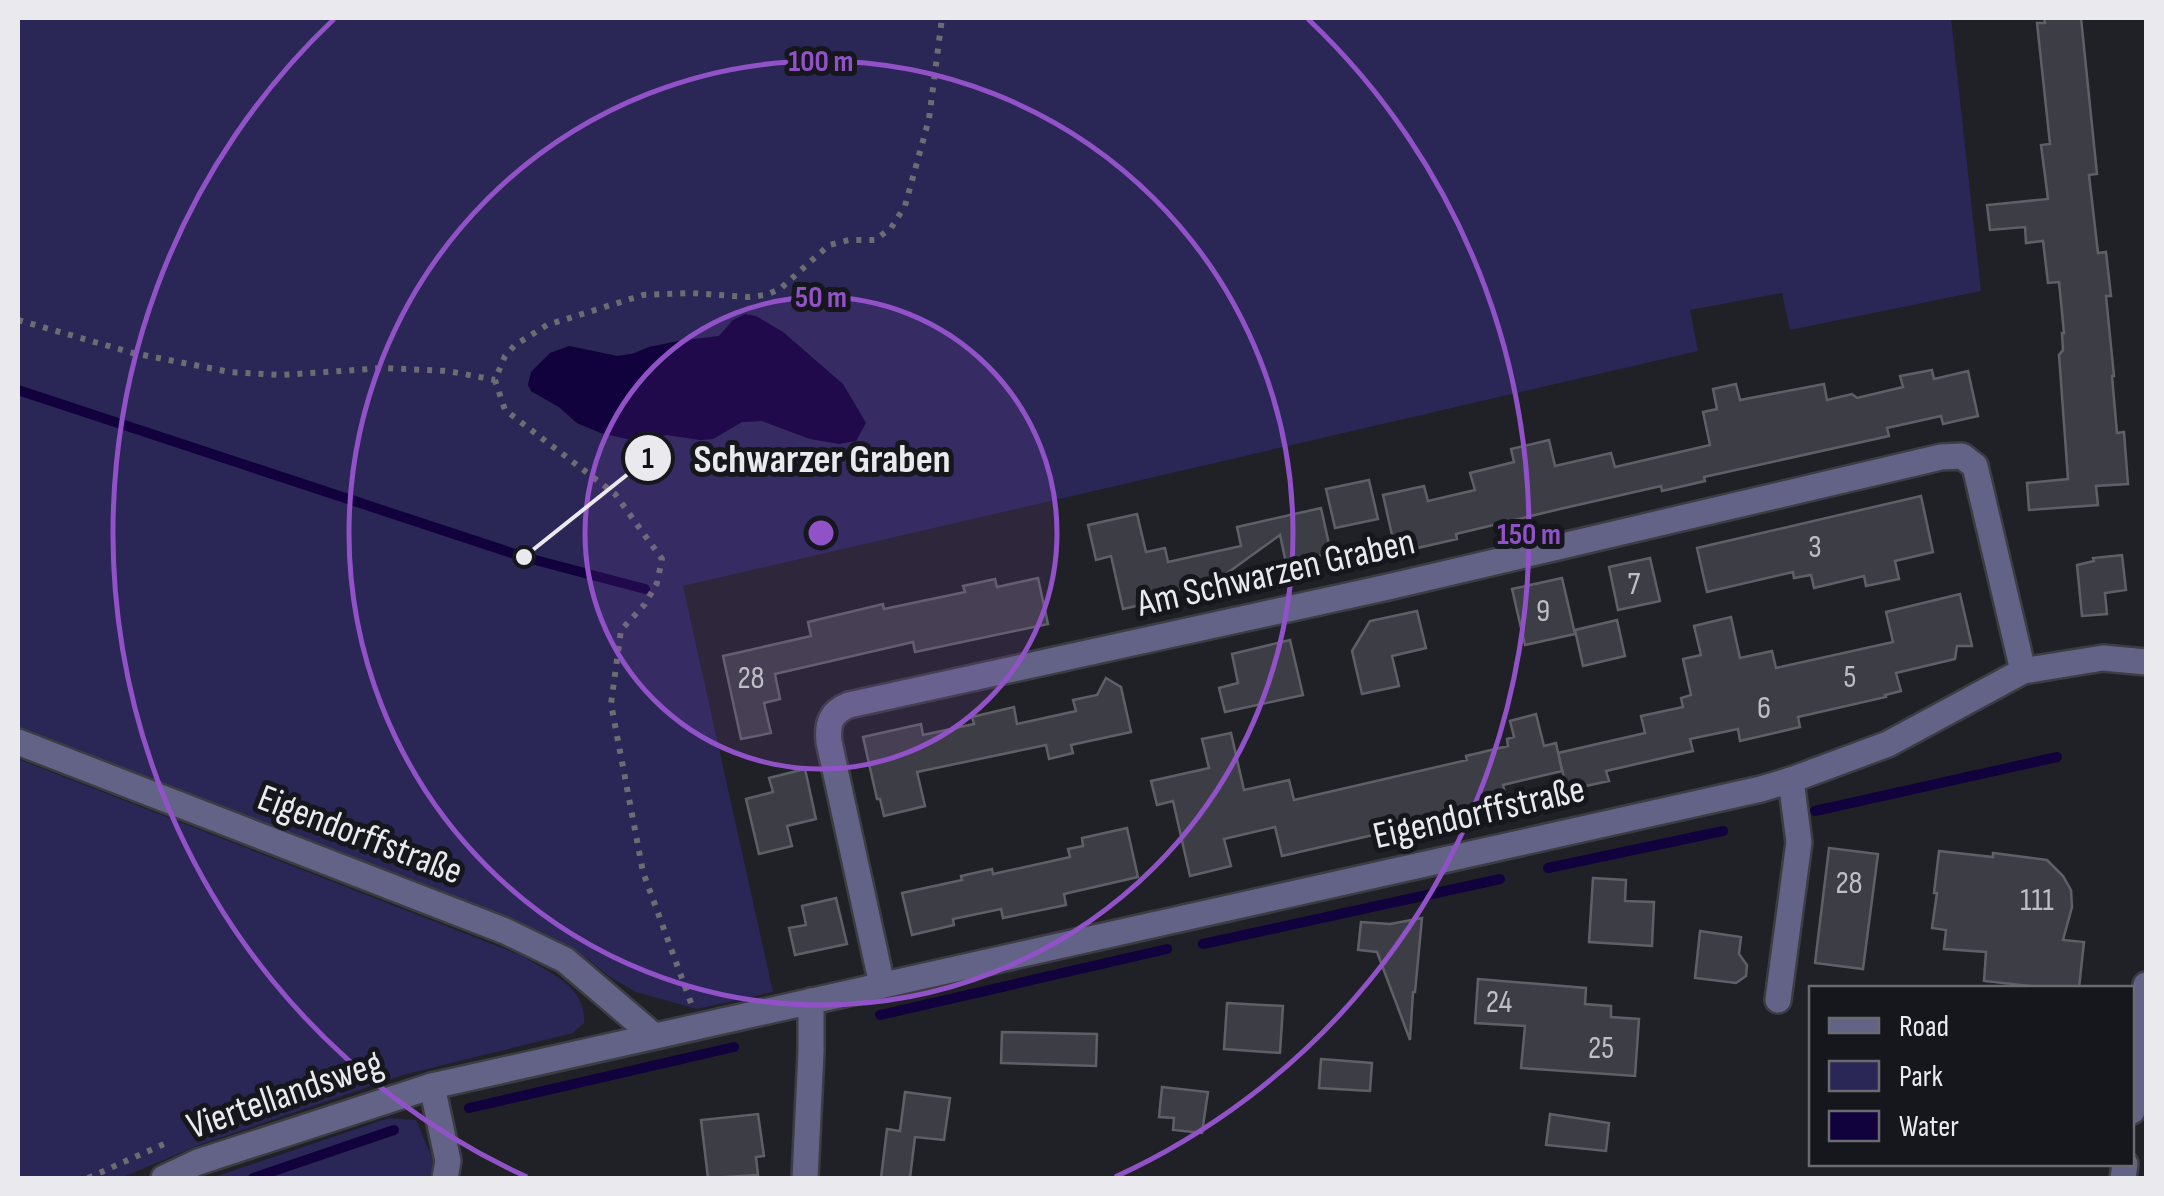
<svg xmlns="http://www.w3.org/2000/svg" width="2164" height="1196" viewBox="0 0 2164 1196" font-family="'Sofia Sans Condensed',sans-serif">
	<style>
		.green { fill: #2a2656; fill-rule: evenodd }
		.water { fill: #11013c }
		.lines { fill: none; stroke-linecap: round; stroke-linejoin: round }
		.stream { stroke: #11013c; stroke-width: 10 }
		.building { fill: #3d3e45; stroke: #5f5f68; stroke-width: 2.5 }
		.minor-casing { stroke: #3c3c43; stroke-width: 30 }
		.path { stroke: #6c6c72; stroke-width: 6; stroke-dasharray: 5 8; stroke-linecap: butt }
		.minor { stroke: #636388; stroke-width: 25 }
		.ring { fill: none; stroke: #9152c8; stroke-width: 5 }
		.labels { text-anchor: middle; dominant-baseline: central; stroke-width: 10; stroke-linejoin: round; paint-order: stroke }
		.number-label { font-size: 32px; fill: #bebec4 }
		.street-label { font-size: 38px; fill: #e9e9ee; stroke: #16171d }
		.centre { fill: #9152c8; stroke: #16171d; stroke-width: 5 }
		.ring-label { font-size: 30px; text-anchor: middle; font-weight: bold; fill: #9152c8; stroke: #16171d; stroke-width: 10; stroke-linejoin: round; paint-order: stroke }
		.leader { fill: none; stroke: #e9e9ee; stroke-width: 4 }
		.callout-dot { fill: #e9e9ee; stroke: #16171d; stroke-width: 4 }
		.mark-label { font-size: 30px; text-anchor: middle; font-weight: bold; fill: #111 }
		.callout-label { font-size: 40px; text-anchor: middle; font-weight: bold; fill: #e9e9ee; stroke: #16171d; stroke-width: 10; stroke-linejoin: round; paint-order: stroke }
	</style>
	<rect width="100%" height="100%" fill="#202027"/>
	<g class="green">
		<path d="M 18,18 L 1951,18 L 1981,291 L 1790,330 L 1782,293 L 1690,310 L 1698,351 L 683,586 L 773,992 L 697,1009 L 636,992 L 610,977 L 585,957 L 438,889 L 18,727 ZM 733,320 L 783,332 L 806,352 L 865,422 L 856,441 L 810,439 L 762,421 L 742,422 L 713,439 L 700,440 L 667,435 L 631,440 L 601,433 L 577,423 L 559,407 L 531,391 L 570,346 L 617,356 L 632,354 L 649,347 L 679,341 L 719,336 Z"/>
		<path d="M 18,759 L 523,956 C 550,974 587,986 584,1023 L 573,1033 L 403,1075 L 199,1145 L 121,1178 L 18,1178 Z"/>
		<path d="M 389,1118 L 416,1120 L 433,1160 L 430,1178 L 211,1178 Z"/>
	</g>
	<path class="water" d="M 745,314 L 756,316 L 783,332 L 843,384 L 866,423 L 856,441 L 839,444 L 810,439 L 762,421 L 742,422 L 713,439 L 700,440 L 667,435 L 631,440 L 601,433 L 577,423 L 559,407 L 531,391 L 528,385 L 531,372 L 550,353 L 569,346 L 617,356 L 632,354 L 649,347 L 679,341 L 719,336 L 733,320 Z"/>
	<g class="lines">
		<g class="stream">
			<path d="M 18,390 L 524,557 L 645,589"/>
			<path d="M 1815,811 L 2057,757"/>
			<path d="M 1548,868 L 1723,831"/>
			<path d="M 1203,944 L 1500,879"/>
			<path d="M 880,1015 L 1167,949"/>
			<path d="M 469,1108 L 734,1047"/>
			<path d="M 253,1178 L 394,1130"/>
		</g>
	</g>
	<g class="building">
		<path d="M 2044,18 L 2081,18 L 2097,174 L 2089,175 L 2098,253 L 2106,252 L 2111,296 L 2106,296 L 2114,376 L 2112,376 L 2117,433 L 2124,432 L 2128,484 L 2096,486 L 2098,505 L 2029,510 L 2027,483 L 2068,479 L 2059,355 L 2063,350 L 2062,333 L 2064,333 L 2059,282 L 2048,283 L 2043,241 L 2026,243 L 2025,227 L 1990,230 L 1987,205 L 2048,199 L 2041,145 L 2050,144 L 2037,23 L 2045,23 Z"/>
		<path d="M 1932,370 L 1934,379 L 1968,371 L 1978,416 L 1943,424 L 1941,416 L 1887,428 L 1889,436 L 1704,477 L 1705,481 L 1662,491 L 1661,486 L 1560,509 L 1456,534 L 1457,539 L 1396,553 L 1383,495 L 1424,486 L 1428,501 L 1475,490 L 1470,473 L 1514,462 L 1511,449 L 1549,440 L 1555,466 L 1611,453 L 1615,467 L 1710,445 L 1703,412 L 1717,409 L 1713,389 L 1736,384 L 1740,400 L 1824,384 L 1827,400 L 1852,394 L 1857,398 L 1903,387 L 1900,376 Z"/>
		<path d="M 1369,480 L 1378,519 L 1335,528 L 1326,489 Z"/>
		<path d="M 1921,496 L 1933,552 L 1895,561 L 1899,579 L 1866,586 L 1864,576 L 1814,588 L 1811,575 L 1794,578 L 1793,572 L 1707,592 L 1697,548 Z"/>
		<path d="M 1321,508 L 1331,553 L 1286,563 L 1280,535 L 1216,581 L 1175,591 L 1176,597 L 1123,609 L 1111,556 L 1096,560 L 1088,525 L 1137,514 L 1146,552 L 1165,548 L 1168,562 L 1241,546 L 1237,527 Z"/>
		<path d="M 2122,555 L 2126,590 L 2105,593 L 2107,614 L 2082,616 L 2077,565 L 2094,561 L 2093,558 Z"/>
		<path d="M 1650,558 L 1660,601 L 1618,610 L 1609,567 Z"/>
		<path d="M 1038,578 L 1048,624 L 915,652 L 913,642 L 775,674 L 780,699 L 764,703 L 771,733 L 741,739 L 723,656 L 811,636 L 808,622 L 883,604 L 884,609 L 965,592 L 963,586 L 995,579 L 997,587 Z"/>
		<path d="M 1562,578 L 1575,634 L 1525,645 L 1512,589 Z"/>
		<path d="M 1960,594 L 1972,646 L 1957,646 L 1955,659 L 1896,673 L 1901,691 L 1885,695 L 1886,697 L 1798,717 L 1800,727 L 1740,741 L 1738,729 L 1690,739 L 1693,751 L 1606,771 L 1609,781 L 1567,790 L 1558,753 L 1645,733 L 1641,716 L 1683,707 L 1681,698 L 1691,695 L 1683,659 L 1701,655 L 1694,626 L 1731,617 L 1740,658 L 1772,651 L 1776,668 L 1893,642 L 1886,612 Z"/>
		<path d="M 1417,611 L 1426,648 L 1392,656 L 1399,686 L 1362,694 L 1352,651 L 1370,621 Z"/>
		<path d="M 1617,620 L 1625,656 L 1583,666 L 1575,630 Z"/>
		<path d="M 1290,640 L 1303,695 L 1225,712 L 1219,688 L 1238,683 L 1232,654 Z"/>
		<path d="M 1106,678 L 1121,687 L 1131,732 L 1071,745 L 1073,753 L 1049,759 L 1046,745 L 917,772 L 925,806 L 884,816 L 880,799 L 877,799 L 863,737 L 921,724 L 923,735 L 974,724 L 972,717 L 1014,707 L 1017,724 L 1076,711 L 1073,700 L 1097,695 Z"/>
		<path d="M 1536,714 L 1544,746 L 1556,743 L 1562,771 L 1503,785 L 1508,804 L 1282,856 L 1275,827 L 1224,839 L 1231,866 L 1190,876 L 1173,801 L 1157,805 L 1151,781 L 1209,768 L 1202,739 L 1231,733 L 1244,790 L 1289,780 L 1294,800 L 1467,760 L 1466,756 L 1508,746 L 1507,739 L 1514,737 L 1510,721 Z"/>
		<path d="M 805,769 L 816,819 L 787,826 L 792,846 L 759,854 L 746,799 L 773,792 L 769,778 Z"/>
		<path d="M 1127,828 L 1138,877 L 1064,894 L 1066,905 L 1003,918 L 1001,909 L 953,919 L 954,925 L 912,935 L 902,893 L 962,880 L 961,876 L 992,869 L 993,874 L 1070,857 L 1068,849 L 1083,846 L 1082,838 Z"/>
		<path d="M 1829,848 L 1878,854 L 1863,969 L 1815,963 Z"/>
		<path d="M 1939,851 L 1993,857 L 1993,853 L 2047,860 L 2063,876 L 2071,890 L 2072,907 L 2063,940 L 2084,942 L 2079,988 L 2031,988 L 2031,986 L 1984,981 L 1986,952 L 1944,949 L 1946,930 L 1932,928 L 1937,893 L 1934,893 Z"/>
		<path d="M 1593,878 L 1626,880 L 1625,901 L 1654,902 L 1652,946 L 1589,942 Z"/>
		<path d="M 836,898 L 847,944 L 795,955 L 789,928 L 806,925 L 802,906 Z"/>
		<path d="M 1422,918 L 1415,992 L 1413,992 L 1410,1040 L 1377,952 L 1358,950 L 1361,922 L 1390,924 Z"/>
		<path d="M 1700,931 L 1741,937 L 1739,954 L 1747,965 L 1746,976 L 1736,983 L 1695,978 Z"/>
		<path d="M 1478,979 L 1586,988 L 1585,1004 L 1611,1006 L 1611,1017 L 1639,1019 L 1635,1076 L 1521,1068 L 1525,1026 L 1475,1023 Z"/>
		<path d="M 1227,1003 L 1283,1006 L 1280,1053 L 1224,1049 Z"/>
		<path d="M 1002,1032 L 1097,1034 L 1096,1066 L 1001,1063 Z"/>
		<path d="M 1321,1059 L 1372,1063 L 1370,1091 L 1319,1088 Z"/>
		<path d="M 1162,1087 L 1208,1092 L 1202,1133 L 1173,1130 L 1174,1118 L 1159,1117 Z"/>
		<path d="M 905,1092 L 950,1098 L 944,1140 L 915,1137 L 910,1178 L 881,1178 L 887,1129 L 900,1131 Z"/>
		<path d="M 758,1114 L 764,1156 L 756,1157 L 758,1175 L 708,1178 L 701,1120 Z"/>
		<path d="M 1550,1114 L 1609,1123 L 1606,1151 L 1546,1145 Z"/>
	</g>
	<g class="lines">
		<defs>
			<g id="minor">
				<path d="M 18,742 L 505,931 L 565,960 L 654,1036"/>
				<path d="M 882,985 L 829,742 C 827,723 831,712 849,705 L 1388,587 L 1941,457 L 1962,456 L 1975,466 L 2023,671"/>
				<path d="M 1778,1000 L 1799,842 L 1791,780"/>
				<path d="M 432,1086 L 448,1161 L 445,1178"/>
				<path d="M 2132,1111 L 2146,985"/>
				<path d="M 164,1178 L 198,1162 L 432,1086 L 1761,789 L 1791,780 L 1888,744 L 2023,671 L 2103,658 L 2146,662"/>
				<path d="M 805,1178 L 811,1052 L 811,1001"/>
				<path d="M 2123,1178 L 2125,1164"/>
			</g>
		</defs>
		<use href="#minor" class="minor-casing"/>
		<g class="path">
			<path d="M 18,320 L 133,353 L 230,372 L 282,375 L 384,368 L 448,371 L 495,380"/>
			<path d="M 691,1003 L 643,872 L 611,704 L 621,630 L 645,604 L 657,583 L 662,559 L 615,494 L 505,410 L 495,380 L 505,356 L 515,345 L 547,325 L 643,295 L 690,293 L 748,297 L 766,295 L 780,289 L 829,245 L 849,240 L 875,240 L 891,228 L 905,206 L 929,119 L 942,18"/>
			<path d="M 227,1120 L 324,1085 L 375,1071 L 379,1076"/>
			<path d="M 88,1178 L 164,1144"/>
		</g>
		<use href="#minor" class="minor"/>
	</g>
	<circle cx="821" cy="533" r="236" fill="#9152c8" fill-opacity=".12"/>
	<g class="ring">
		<circle cx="821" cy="533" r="236"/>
		<circle cx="821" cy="533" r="472"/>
		<path d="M527 1177A708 708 0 0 1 334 19M1308 19A708 708 0 0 1 1115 1177"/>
	</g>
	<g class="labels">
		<g class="number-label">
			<text x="1815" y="547">3</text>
			<text x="1634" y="584">7</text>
			<text x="1543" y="611">9</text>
			<text x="1850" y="677">5</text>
			<text x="751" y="678">28</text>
			<text x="1764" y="708">6</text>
			<text x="1849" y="883">28</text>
			<text x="2037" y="900">111</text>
			<text x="1499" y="1002">24</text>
			<text x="1601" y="1048">25</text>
		</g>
		<g class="street-label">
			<text transform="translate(1276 573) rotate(-13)">Am Schwarzen Graben</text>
			<text transform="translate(1479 813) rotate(-13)">Eigendorffstraße</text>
			<text transform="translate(360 835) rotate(21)">Eigendorffstraße</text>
			<text transform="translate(285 1095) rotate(-19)">Viertellandsweg</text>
		</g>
	</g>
	<circle cx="821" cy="533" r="15" class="centre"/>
	<g class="ring-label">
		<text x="821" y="71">100 m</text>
		<text x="821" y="307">50 m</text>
		<text x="1529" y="544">150 m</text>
	</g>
	<path class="leader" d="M524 557L648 458"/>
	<g class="callout-dot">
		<circle cx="524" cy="557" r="10"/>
		<circle cx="648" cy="458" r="25"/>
	</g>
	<g class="mark-label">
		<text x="648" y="468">1</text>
	</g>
	<g class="callout-label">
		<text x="822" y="472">Schwarzer Graben</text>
	</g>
	<rect width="2164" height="1196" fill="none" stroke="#e9e9ee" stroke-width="40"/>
	<rect x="1809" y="986" width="325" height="180" fill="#16171d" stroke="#6a6b71" stroke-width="2.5"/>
	<rect x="1829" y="1018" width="50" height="15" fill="#636388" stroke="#6a6b71" stroke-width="2.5"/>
	<text x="1899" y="1036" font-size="30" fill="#e9e9ee">Road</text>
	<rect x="1829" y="1061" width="50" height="30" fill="#2a2656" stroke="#6a6b71" stroke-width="2.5"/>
	<text x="1899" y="1086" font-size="30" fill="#e9e9ee">Park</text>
	<rect x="1829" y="1111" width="50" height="30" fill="#11013c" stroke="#6a6b71" stroke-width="2.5"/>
	<text x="1899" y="1136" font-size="30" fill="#e9e9ee">Water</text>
</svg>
